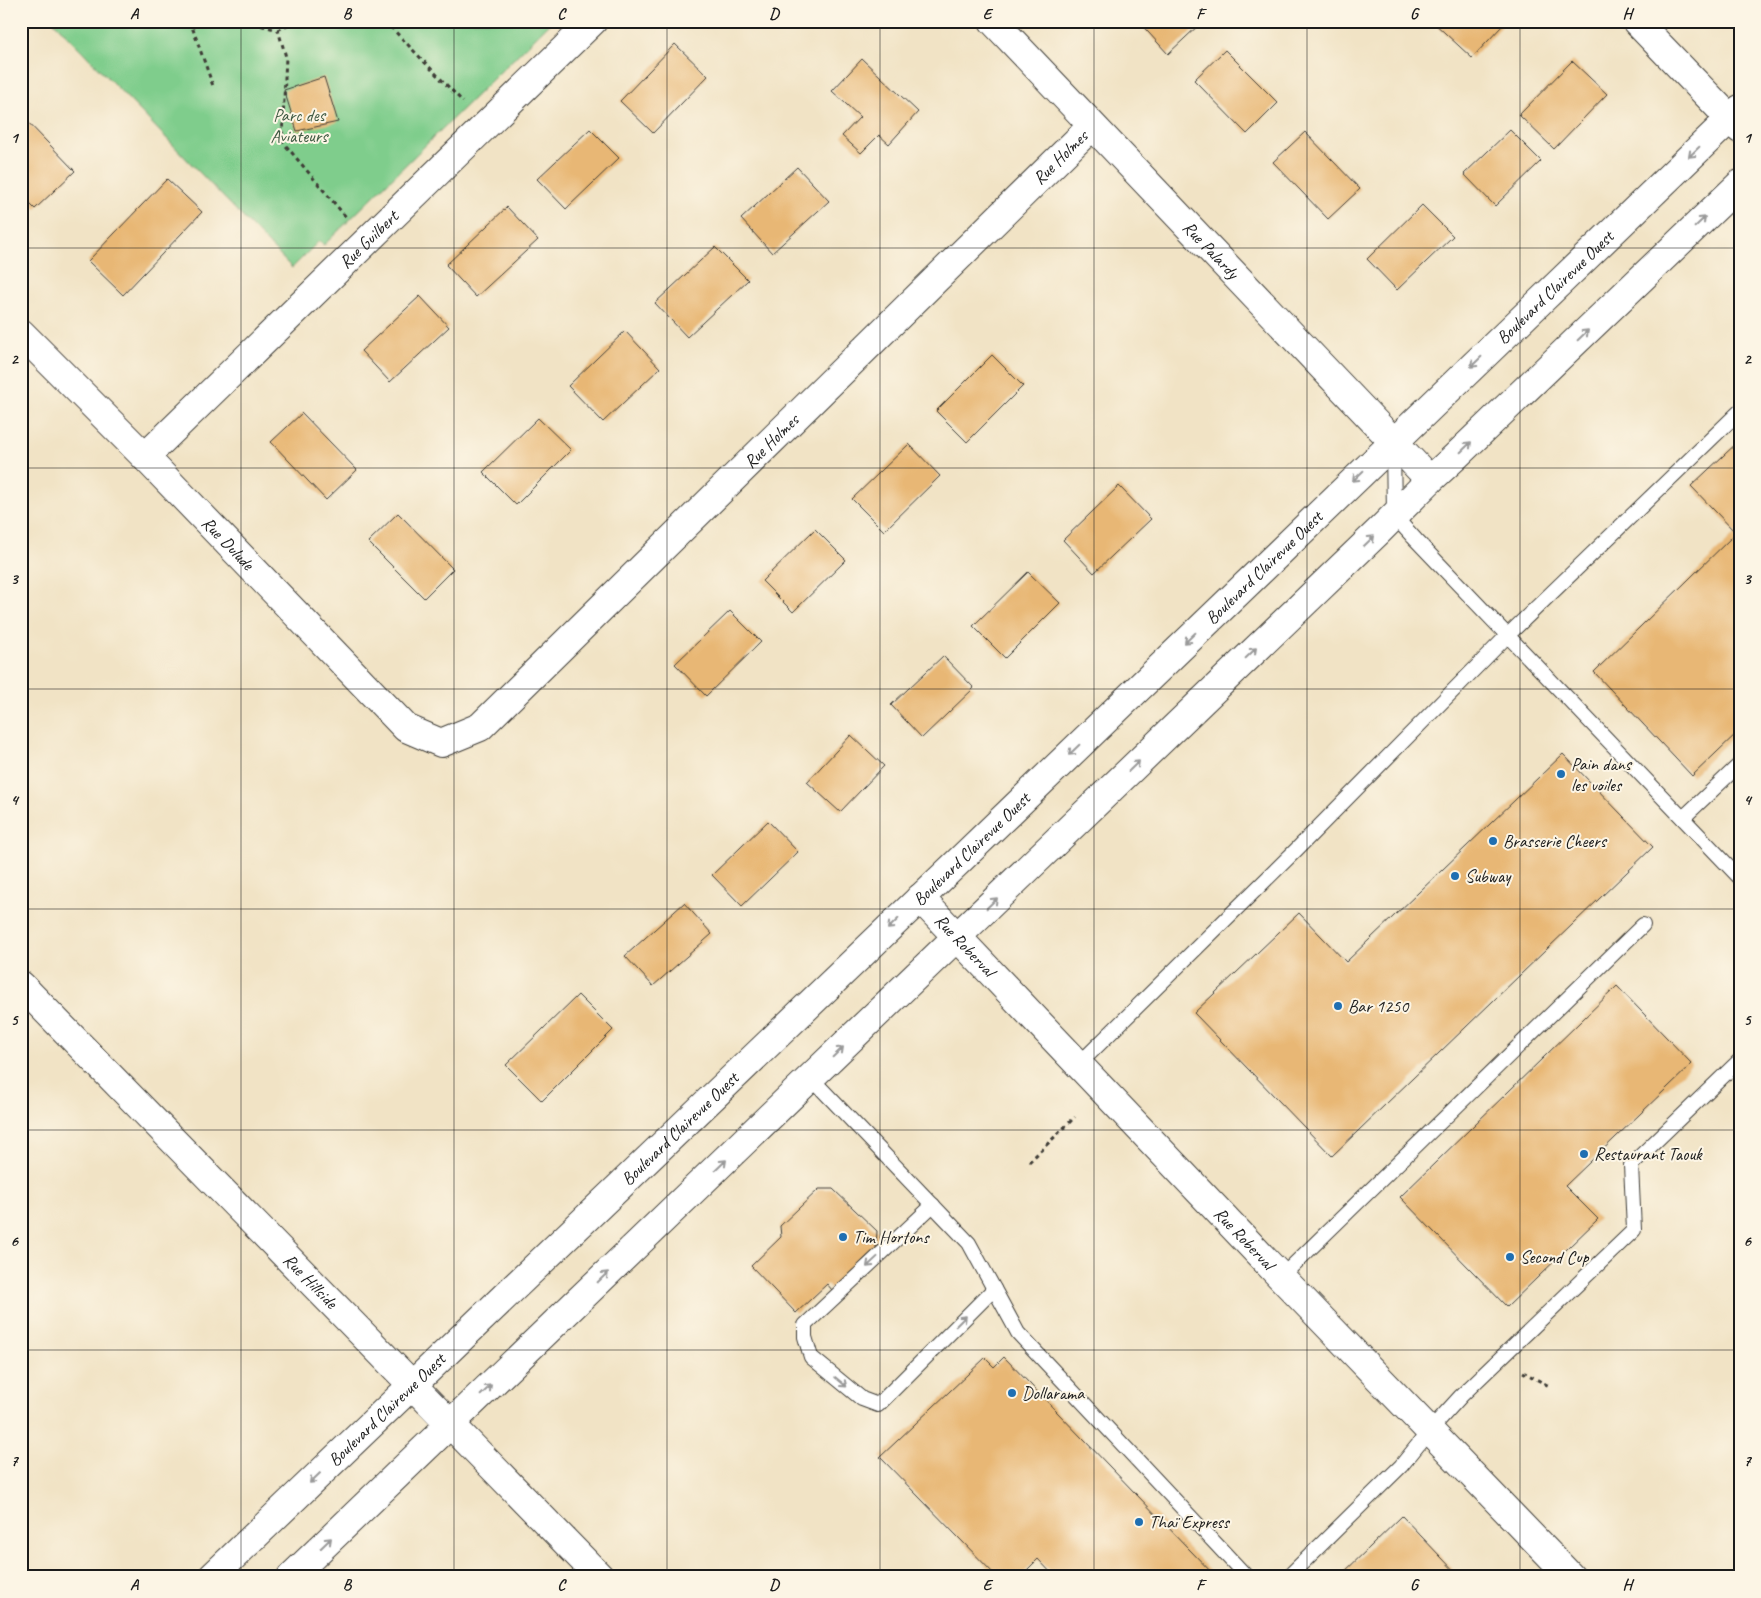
<svg xmlns="http://www.w3.org/2000/svg" width="1761" height="1598" viewBox="0 0 1761 1598" font-family="Caveat,sans-serif">
	<style>
		.green { fill: #7fcd8c; stroke: #4e7454 }
		.building { fill: #e8b775 }
		.lines { fill: none; stroke-linecap: round; stroke-linejoin: round }
		.service-casing { stroke: #3c3a35; stroke-width: 16 }
		.minor-casing { stroke: #3c3a35; stroke-width: 30 }
		.tertiary-casing { stroke: #3c3a35; stroke-width: 30 }
		.path { stroke: #3c3a35; stroke-width: 3; stroke-dasharray: 4 4; stroke-linecap: butt }
		.service { stroke: #fff; stroke-width: 14 }
		.minor { stroke: #fff; stroke-width: 28 }
		.tertiary { stroke: #fff; stroke-width: 28 }
		.oneway { stroke: #999 }
		.grid { fill: none; stroke: #1c1c1c; stroke-width: 1; stroke-opacity: 0.55 }
		.poi-dot { fill: #1f6fb2; stroke: #fcf5e5; stroke-width: 2 }
		.labels { text-anchor: middle; dominant-baseline: central; stroke-width: 4; stroke-linejoin: round; paint-order: stroke }
		.park-label { font-size: 18px; fill: #3f5a43; stroke: #fcf5e5 }
		.street-label { font-size: 18px; fill: #1c1c1c; stroke: #fcf5e5 }
		.poi-label { font-size: 18px; fill: #1c1c1c; stroke: #fcf5e5; text-anchor: start }
		.neatline { fill: none; stroke: #1c1c1c; stroke-width: 2 }
		.grid-label { font-size: 16px; text-anchor: middle; font-weight: bold; fill: #1c1c1c }
	</style>
	<rect width="100%" height="100%" fill="#fcf5e5"/>
	<filter id="ink" filterUnits="userSpaceOnUse"><feTurbulence type="fractalNoise" baseFrequency=".02" numOctaves="2"/><feDisplacementMap in="SourceGraphic" scale="10" xChannelSelector="R" yChannelSelector="G"/><feConvolveMatrix kernelMatrix="1 2 1 2 8 2 1 2 1" color-interpolation-filters="sRGB"/></filter>
	<filter id="wash" filterUnits="userSpaceOnUse"><feTurbulence type="fractalNoise" baseFrequency=".0096" numOctaves="4" result="noise"/><feDisplacementMap in="SourceGraphic" scale="20" xChannelSelector="R" yChannelSelector="G"/><feGaussianBlur stdDeviation="1.12" result="paint"/><feColorMatrix in="noise" values="0 0 0 0 0 0 0 0 0 0 0 0 0 0 0 0 0 1.4 0 .05"/><feComposite in="paint" operator="in"/></filter>
	<g filter="url(#wash)">
		<rect width="100%" height="100%" fill="#f1e3c5"/>
		<path class="green" d="M 53,21 L 552,21 L 324,245 L 319,241 L 292,268 Z"/>
		<g id="blocks">
			<g class="building">
				<path d="M 1138,21 L 1199,21 L 1201,23 L 1168,54 Z"/>
				<path d="M 1432,21 L 1497,21 L 1502,26 L 1472,58 Z"/>
				<path d="M 675,44 L 708,76 L 653,133 L 620,101 Z"/>
				<path d="M 1225,50 L 1278,103 L 1247,134 L 1194,80 Z"/>
				<path d="M 862,59 L 918,112 L 889,144 L 879,135 L 861,153 L 842,136 L 860,117 L 832,91 Z"/>
				<path d="M 1572,61 L 1607,94 L 1554,149 L 1519,115 Z"/>
				<path d="M 324,77 L 338,122 L 297,131 L 284,90 Z"/>
				<path d="M 21,115 L 75,171 L 35,209 L 21,195 Z"/>
				<path d="M 590,129 L 619,158 L 566,209 L 537,179 Z"/>
				<path d="M 1510,130 L 1541,161 L 1495,206 L 1464,174 Z"/>
				<path d="M 1305,132 L 1360,189 L 1328,219 L 1273,162 Z"/>
				<path d="M 797,167 L 829,201 L 772,253 L 741,219 Z"/>
				<path d="M 167,179 L 202,212 L 123,295 L 88,261 Z"/>
				<path d="M 1422,205 L 1453,236 L 1397,290 L 1367,259 Z"/>
				<path d="M 507,207 L 538,240 L 476,297 L 446,265 Z"/>
				<path d="M 715,247 L 748,280 L 687,337 L 655,303 Z"/>
				<path d="M 420,296 L 449,327 L 390,382 L 361,351 Z"/>
				<path d="M 625,331 L 660,368 L 603,422 L 568,386 Z"/>
				<path d="M 992,355 L 1023,386 L 967,442 L 936,411 Z"/>
				<path d="M 302,413 L 357,470 L 326,500 L 271,442 Z"/>
				<path d="M 538,418 L 571,450 L 516,505 L 483,472 Z"/>
				<path d="M 1740,440 L 1740,730 L 1692,776 L 1594,672 L 1736,533 L 1691,486 Z"/>
				<path d="M 909,444 L 940,476 L 884,531 L 852,499 Z"/>
				<path d="M 1119,486 L 1151,519 L 1094,573 L 1063,540 Z"/>
				<path d="M 398,513 L 453,569 L 424,598 L 368,542 Z"/>
				<path d="M 815,529 L 846,560 L 793,612 L 762,581 Z"/>
				<path d="M 1028,572 L 1060,603 L 1005,658 L 973,626 Z"/>
				<path d="M 730,611 L 761,642 L 706,696 L 675,664 Z"/>
				<path d="M 943,656 L 974,688 L 922,738 L 891,705 Z"/>
				<path d="M 851,735 L 884,766 L 840,812 L 807,782 Z"/>
				<path d="M 1563,754 L 1653,847 L 1332,1156 L 1194,1013 L 1299,913 L 1346,962 Z"/>
				<path d="M 768,821 L 798,852 L 742,906 L 712,875 Z"/>
				<path d="M 684,903 L 712,934 L 653,986 L 625,956 Z"/>
				<path d="M 1617,986 L 1692,1064 L 1565,1186 L 1598,1219 L 1507,1307 L 1400,1197 Z"/>
				<path d="M 578,995 L 613,1030 L 542,1101 L 506,1065 Z"/>
				<path d="M 819,1189 L 833,1189 L 877,1231 L 876,1248 L 832,1290 L 827,1284 L 796,1313 L 751,1266 L 781,1237 L 780,1226 Z"/>
				<path d="M 1004,1357 L 1216,1577 L 1055,1577 L 1038,1559 L 1020,1577 L 997,1577 L 880,1457 L 985,1358 L 994,1367 Z"/>
				<path d="M 1402,1516 L 1460,1577 L 1339,1577 Z"/>
			</g>
		</g>
	</g>
	<g filter="url(#ink)">
		<use href="#blocks" fill-opacity="0" stroke="#3c3a35" stroke-width="1"/>
		<g class="lines">
			<defs>
				<g id="service">
					<path d="M 1393,443 L 1394,516 L 1416,540 L 1740,878"/>
					<path d="M 1683,818 L 1740,764"/>
					<path d="M 1078,1065 L 1296,850 L 1508,635 L 1740,411"/>
					<path d="M 811,1078 L 969,1243 L 1018,1333 L 1247,1577"/>
					<path d="M 933,1205 L 805,1325 L 805,1337 L 811,1357 L 862,1399 L 878,1405 L 994,1289"/>
					<path d="M 1281,1277 L 1643,925"/>
					<path d="M 1288,1577 L 1401,1466 L 1430,1430 L 1461,1396 L 1634,1230 L 1631,1165 L 1740,1060"/>
				</g>
				<g id="minor">
					<path id="s1" d="M 993,21 L 1430,480"/>
					<path id="s2" d="M 21,333 L 145,457 L 406,728 L 441,743 L 480,727 L 1092,126"/>
					<path id="s3" d="M 145,457 L 593,21"/>
					<path id="s4" d="M 920,898 L 1281,1277 L 1571,1577"/>
					<path id="s5" d="M 21,985 L 600,1577"/>
				</g>
				<g id="tertiary">
					<path d="M 1636,21 L 1740,129"/>
					<path id="s6" d="M 212,1577 L 959,861 L 1740,109"/>
					<path d="M 291,1577 L 1379,531 L 1430,480 L 1455,457 L 1740,184"/>
				</g>
			</defs>
			<use href="#service" class="service-casing"/>
			<use href="#minor" class="minor-casing"/>
			<use href="#tertiary" class="tertiary-casing"/>
			<g class="path">
				<path d="M 190,21 L 213,86"/>
				<path d="M 255,21 L 259,25 L 278,30 L 286,57 L 282,141 L 346,217"/>
				<path d="M 385,21 L 463,102"/>
				<path d="M 278,30 L 294,21"/>
				<path d="M 1029,1162 L 1075,1117"/>
				<path d="M 1523,1372 L 1549,1386"/>
			</g>
			<use href="#service" class="service"/>
			<use href="#minor" class="minor"/>
			<use href="#tertiary" class="tertiary"/>
		</g>
		<defs><path id="oneway-shaft" d="M-6 0H5M1.5-3L5.5 0L1.5 3" fill="none" stroke-width="1.6" stroke-linecap="round" stroke-linejoin="round" transform="scale(1.25)"/></defs>
		<g class="oneway">
			<use href="#oneway-shaft" transform="translate(1694 152) rotate(136)"/>
			<use href="#oneway-shaft" transform="translate(1700 222) rotate(-44)"/>
			<use href="#oneway-shaft" transform="translate(1583 335) rotate(-44)"/>
			<use href="#oneway-shaft" transform="translate(1476 362) rotate(136)"/>
			<use href="#oneway-shaft" transform="translate(1466 447) rotate(-44)"/>
			<use href="#oneway-shaft" transform="translate(1358 476) rotate(136)"/>
			<use href="#oneway-shaft" transform="translate(1369 541) rotate(-44)"/>
			<use href="#oneway-shaft" transform="translate(1190 638) rotate(136)"/>
			<use href="#oneway-shaft" transform="translate(1251 653) rotate(-44)"/>
			<use href="#oneway-shaft" transform="translate(1074 750) rotate(136)"/>
			<use href="#oneway-shaft" transform="translate(1134 766) rotate(-44)"/>
			<use href="#oneway-shaft" transform="translate(992 903) rotate(-44)"/>
			<use href="#oneway-shaft" transform="translate(893 924) rotate(136)"/>
			<use href="#oneway-shaft" transform="translate(838 1052) rotate(-44)"/>
			<use href="#oneway-shaft" transform="translate(721 1165) rotate(-44)"/>
			<use href="#oneway-shaft" transform="translate(872 1262) rotate(137)"/>
			<use href="#oneway-shaft" transform="translate(603 1277) rotate(-44)"/>
			<use href="#oneway-shaft" transform="translate(961 1321) rotate(-45)"/>
			<use href="#oneway-shaft" transform="translate(841 1382) rotate(40)"/>
			<use href="#oneway-shaft" transform="translate(486 1390) rotate(-44)"/>
			<use href="#oneway-shaft" transform="translate(315 1478) rotate(136)"/>
			<use href="#oneway-shaft" transform="translate(326 1543) rotate(-44)"/>
		</g>
	</g>
	<path class="grid" d="M 241,21 L 241,1577M 454,21 L 454,1577M 667,21 L 667,1577M 880,21 L 880,1577M 1094,21 L 1094,1577M 1307,21 L 1307,1577M 1520,21 L 1520,1577M 21,248 L 1740,248M 21,468 L 1740,468M 21,689 L 1740,689M 21,909 L 1740,909M 21,1130 L 1740,1130M 21,1350 L 1740,1350"/>
	<g class="poi-dot">
		<circle cx="1561" cy="774" r="5"/>
		<circle cx="1493" cy="841" r="5"/>
		<circle cx="1455" cy="876" r="5"/>
		<circle cx="1338" cy="1006" r="5"/>
		<circle cx="1584" cy="1154" r="5"/>
		<circle cx="843" cy="1237" r="5"/>
		<circle cx="1510" cy="1257" r="5"/>
		<circle cx="1012" cy="1393" r="5"/>
		<circle cx="1139" cy="1522" r="5"/>
	</g>
	<g class="labels">
		<g class="park-label">
			<text x="299" y="115">Parc des<tspan x="299" dy="21">Aviateurs</tspan></text>
		</g>
		<g class="street-label">
			<text stroke="none"><textPath href="#s2" startOffset="1445">Rue Holmes</textPath></text>
			<text stroke="none"><textPath href="#s3" startOffset="312">Rue Guilbert</textPath></text>
			<text stroke="none"><textPath href="#s1" startOffset="316">Rue Palardy</textPath></text>
			<text stroke="none"><textPath href="#s6" startOffset="1862">Boulevard Clairevue Ouest</textPath></text>
			<text stroke="none"><textPath href="#s2" startOffset="1040">Rue Holmes</textPath></text>
			<text stroke="none"><textPath href="#s2" startOffset="295">Rue Dulude</textPath></text>
			<text stroke="none"><textPath href="#s6" startOffset="1458">Boulevard Clairevue Ouest</textPath></text>
			<text stroke="none"><textPath href="#s6" startOffset="1052">Boulevard Clairevue Ouest</textPath></text>
			<text stroke="none"><textPath href="#s4" startOffset="65">Rue Roberval</textPath></text>
			<text stroke="none"><textPath href="#s6" startOffset="648">Boulevard Clairevue Ouest</textPath></text>
			<text stroke="none"><textPath href="#s4" startOffset="470">Rue Roberval</textPath></text>
			<text stroke="none"><textPath href="#s5" startOffset="414">Rue Hillside</textPath></text>
			<text stroke="none"><textPath href="#s6" startOffset="242">Boulevard Clairevue Ouest</textPath></text>
		</g>
		<g class="poi-label">
			<text x="1571" y="764">Pain dans<tspan x="1571" dy="21">les voiles</tspan></text>
			<text x="1503" y="841">Brasserie Cheers</text>
			<text x="1465" y="876">Subway</text>
			<text x="1348" y="1006">Bar 1250</text>
			<text x="1594" y="1154">Restaurant Taouk</text>
			<text x="853" y="1237">Tim Hortons</text>
			<text x="1520" y="1257">Second Cup</text>
			<text x="1022" y="1393">Dollarama</text>
			<text x="1149" y="1522">Thaï Express</text>
		</g>
	</g>
	<rect width="1761" height="1598" fill="none" stroke="#fcf5e5" stroke-width="55"/>
	<rect x="28" y="28" width="1706" height="1542" class="neatline"/>
	<g class="grid-label">
		<text x="134" y="19">A</text>
		<text x="347" y="19">B</text>
		<text x="561" y="19">C</text>
		<text x="774" y="19">D</text>
		<text x="987" y="19">E</text>
		<text x="1200" y="19">F</text>
		<text x="1414" y="19">G</text>
		<text x="1627" y="19">H</text>
		<text x="14" y="143">1</text>
		<text x="1747" y="143">1</text>
		<text x="14" y="364">2</text>
		<text x="1747" y="364">2</text>
		<text x="14" y="584">3</text>
		<text x="1747" y="584">3</text>
		<text x="14" y="805">4</text>
		<text x="1747" y="805">4</text>
		<text x="14" y="1025">5</text>
		<text x="1747" y="1025">5</text>
		<text x="14" y="1246">6</text>
		<text x="1747" y="1246">6</text>
		<text x="14" y="1466">7</text>
		<text x="1747" y="1466">7</text>
		<text x="134" y="1590">A</text>
		<text x="347" y="1590">B</text>
		<text x="561" y="1590">C</text>
		<text x="774" y="1590">D</text>
		<text x="987" y="1590">E</text>
		<text x="1200" y="1590">F</text>
		<text x="1414" y="1590">G</text>
		<text x="1627" y="1590">H</text>
	</g>
</svg>
